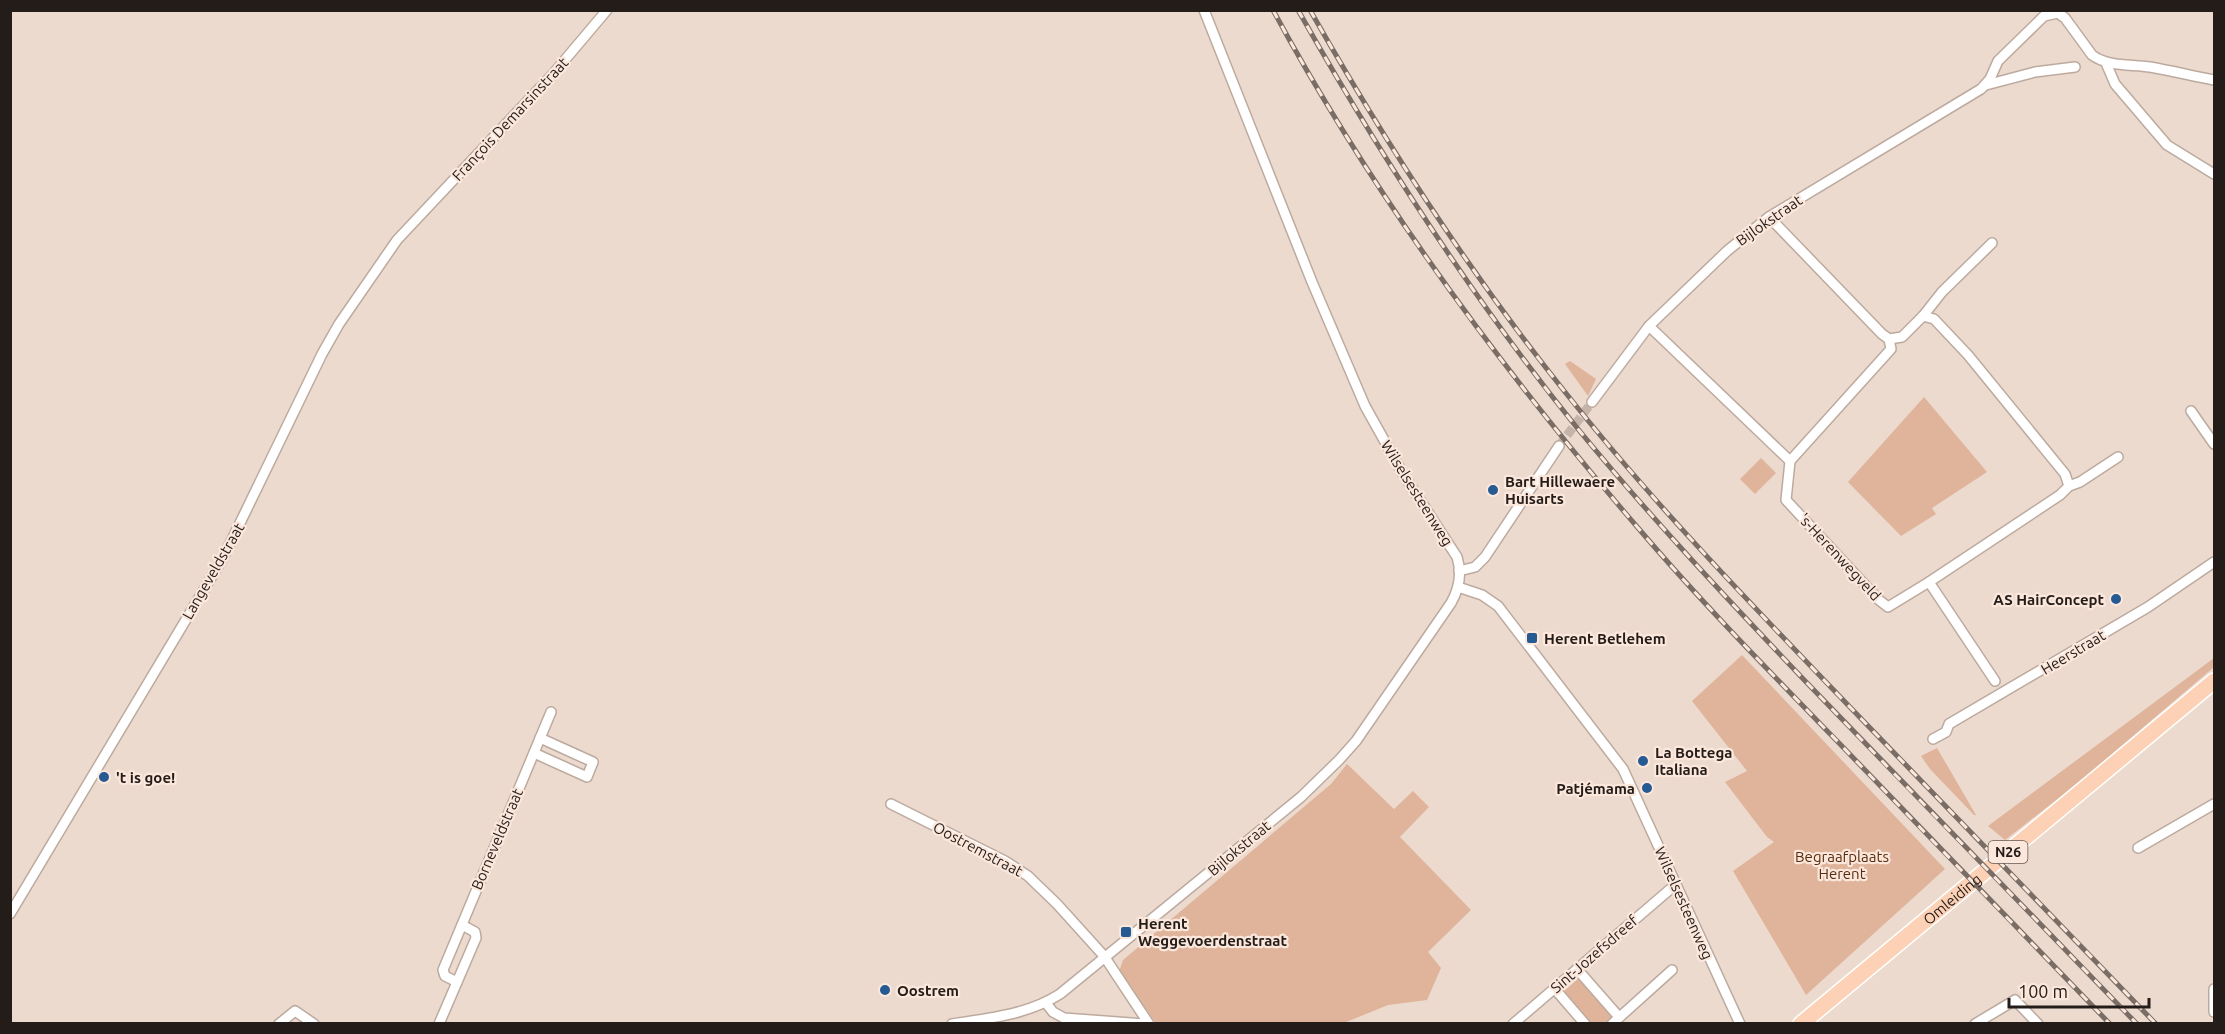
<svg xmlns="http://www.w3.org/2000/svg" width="2225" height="1034" viewBox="0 0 2225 1034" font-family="Ubuntu,sans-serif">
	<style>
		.green { fill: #dfb49a }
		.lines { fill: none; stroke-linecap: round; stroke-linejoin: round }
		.street-tunnel { stroke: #c5b4aa; stroke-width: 9; stroke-dasharray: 9 4.5; stroke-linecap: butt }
		.street-casing { stroke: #bdaa9f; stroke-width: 12 }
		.primary-casing { stroke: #fff; stroke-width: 18 }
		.street { stroke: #fff; stroke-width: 9 }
		.primary { stroke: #fcd1b6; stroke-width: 15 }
		.rail-casing { stroke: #796d65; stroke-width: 5 }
		.rail { stroke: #fbe7db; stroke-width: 3; stroke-dasharray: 9; stroke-linecap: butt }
		.poi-dot { fill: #255a93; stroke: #fbe7db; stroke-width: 2 }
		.labels { text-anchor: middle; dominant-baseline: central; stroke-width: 4.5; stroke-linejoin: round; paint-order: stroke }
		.shield { fill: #fbe7db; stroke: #645952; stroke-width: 1.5 }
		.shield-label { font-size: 14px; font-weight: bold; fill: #231c18 }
		.street-label { font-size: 15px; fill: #231c18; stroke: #fbe7db }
		.poi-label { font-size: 15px; font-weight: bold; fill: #231c18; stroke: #fbe7db; text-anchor: start }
		.park-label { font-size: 15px; fill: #582c0c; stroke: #fbe7db }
	</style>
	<rect width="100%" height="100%" fill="#eddace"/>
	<g class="green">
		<path d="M 1570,361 L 1596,379 L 1588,396 L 1565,364 Z"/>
		<path d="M 1924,397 L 1987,472 L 1932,508 L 1936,514 L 1901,536 L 1848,482 Z"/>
		<path d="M 1761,458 L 1776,473 L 1755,494 L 1740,479 Z"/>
		<path d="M 1742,655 L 1945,869 L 1806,995 L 1733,871 L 1774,842 L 1767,837 L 1725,782 L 1747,771 L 1692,701 Z"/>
		<path d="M 2214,658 L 2214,667 L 2078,783 L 2005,840 L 1988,826 Z"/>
		<path d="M 1937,748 L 1976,815 L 1974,815 L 1930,769 L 1921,756 Z"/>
		<path d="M 1347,764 L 1394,809 L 1413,791 L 1429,807 L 1400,837 L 1471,910 L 1428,952 L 1441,968 L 1427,1000 L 1388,1005 L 1344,1023 L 1156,1023 L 1119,972 L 1123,960 L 1331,784 Z"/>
		<path d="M 1579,978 L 1614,1018 L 1608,1023 L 1590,1023 L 1563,992 Z"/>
	</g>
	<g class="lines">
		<path class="street-tunnel" d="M 1559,446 L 1592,402"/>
		<defs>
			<g id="street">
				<path d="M 2058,13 L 2065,18 L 2092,55 C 2108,67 2131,64 2150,67 C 2172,71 2193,76 2214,80"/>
				<path d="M 2106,63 L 2115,84 L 2167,145 L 2214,174"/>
				<path d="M 1986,85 L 2035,72 L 2075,67"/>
				<path d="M 1923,316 L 1942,292 L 1992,243"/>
				<path d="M 1649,326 L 1790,461 L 1786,500 L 1879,600 L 1888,607 L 1929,582 L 2060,495 L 2069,486 L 2065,474 L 1968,355 L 1934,319 L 1923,316 L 1902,337 L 1889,339 L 1882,334 L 1769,217"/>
				<path d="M 1592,402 L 1649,326 L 1727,251 L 1769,217 L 1981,89 L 1990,79 L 1998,61 L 2044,16 L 2058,13 L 2059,10"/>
				<path d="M 2191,411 L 2214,444"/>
				<path d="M 1790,461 L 1891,349 L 1889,339"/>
				<path d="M 2069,486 L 2080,482 L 2118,457"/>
				<path d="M 1459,571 L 1475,567 L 1485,557 L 1559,446"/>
				<path d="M 1929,582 L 1995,681"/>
				<path d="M 1458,587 L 1482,595 L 1498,606 L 1623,769 L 1740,1024"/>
				<path d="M 1933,739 L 1946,732 L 1949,724 L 2148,607 L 2214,562"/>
				<path d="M 534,753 L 587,777 L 593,762 L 540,738"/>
				<path d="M 891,804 L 1005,861 L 1028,876 L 1057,904 L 1104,956 L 1149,1024"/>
				<path d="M 2138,848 L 2214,804"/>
				<path d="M 10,914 L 224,556 L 322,354 L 339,324 L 397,240 L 553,74 L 607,10"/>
				<path d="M 1577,969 L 1619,1017"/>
				<path d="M 457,982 L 445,976 L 443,970 L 551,712"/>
				<path d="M 1554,988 L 1585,1024"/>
				<path d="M 2214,989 L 2214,1012"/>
				<path d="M 1046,1003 L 1053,1012 L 1064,1018 L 1145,1024"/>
				<path d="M 279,1024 L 295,1011 L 314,1024"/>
				<path d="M 439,1024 L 476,938 L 475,932 L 462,925"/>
				<path d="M 952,1024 C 990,1018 1027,1015 1060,994 L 1301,797 L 1339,760 L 1356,741 L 1451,603 C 1459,589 1462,573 1457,557 L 1403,474 L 1365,406 L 1312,282 L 1204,10"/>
				<path d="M 1513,1024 L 1675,885"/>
				<path d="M 1612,1024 L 1672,970"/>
				<path d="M 1975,1024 L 2015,1000 L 2038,1024"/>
			</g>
			<g id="primary">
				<path id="s1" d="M 1801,1024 L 2214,681"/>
			</g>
		</defs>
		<use href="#street" class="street-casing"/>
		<use href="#primary" class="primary-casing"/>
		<use href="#street" class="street"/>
		<use href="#primary" class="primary"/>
		<defs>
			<g id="rail">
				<path d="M 1273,10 C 1374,197 1501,369 1639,529 C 1702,603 1770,672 1838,742 C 1928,836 2019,930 2110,1024"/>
				<path d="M 1298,10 C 1381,157 1472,298 1578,429 C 1651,518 1730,602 1809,685 C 1918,799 2028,911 2137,1024"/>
				<path d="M 1310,10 C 1386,144 1469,272 1565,392 C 1652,502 1749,602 1846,703 C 1949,810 2053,917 2156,1024"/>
			</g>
		</defs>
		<use href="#rail" class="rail-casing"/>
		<use href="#rail" class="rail"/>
	</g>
	<g class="poi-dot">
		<circle cx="1493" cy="490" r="6"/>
		<circle cx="2116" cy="599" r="6"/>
		<rect x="1526" y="632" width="12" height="12" rx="3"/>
		<circle cx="1643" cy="761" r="6"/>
		<circle cx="104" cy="777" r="6"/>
		<circle cx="1647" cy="788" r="6"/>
		<rect x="1120" y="926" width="12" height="12" rx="3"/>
		<circle cx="885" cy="990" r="6"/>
	</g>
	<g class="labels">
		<rect class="shield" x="1988.5" y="841" width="39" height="22" rx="4.5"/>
		<g class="shield-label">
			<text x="2008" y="852">N26</text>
		</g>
		<g class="street-label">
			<text transform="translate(510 119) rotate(-47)">François Demarsinstraat</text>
			<text transform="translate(1769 220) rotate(-35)">Bijlokstraat</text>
			<text transform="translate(1417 493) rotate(58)">Wilselsesteenweg</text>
			<text transform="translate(1840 557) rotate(47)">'s-Herenwegveld</text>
			<text transform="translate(213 571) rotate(-60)">Langeveldstraat</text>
			<text transform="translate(2073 652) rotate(-31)">Heerstraat</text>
			<text transform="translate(497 839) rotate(-67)">Borneveldstraat</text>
			<text transform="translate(1239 848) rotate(-40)">Bijlokstraat</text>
			<text transform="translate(978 849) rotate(28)">Oostremstraat</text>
			<text stroke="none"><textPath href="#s1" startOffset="196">Omleiding</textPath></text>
			<text transform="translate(1684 903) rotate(66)">Wilselsesteenweg</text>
			<text transform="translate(1594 954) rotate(-41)">Sint-Jozefsdreef</text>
		</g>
		<g class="poi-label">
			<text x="1505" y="481">Bart Hillewaere<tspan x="1505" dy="17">Huisarts</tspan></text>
			<text x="2104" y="599" text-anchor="end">AS HairConcept</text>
			<text x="1544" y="638">Herent Betlehem</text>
			<text x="1655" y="752">La Bottega<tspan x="1655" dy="17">Italiana</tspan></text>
			<text x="116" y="777">'t is goe!</text>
			<text x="1635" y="788" text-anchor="end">Patjémama</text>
			<text x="1138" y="923">Herent<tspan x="1138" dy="17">Weggevoerdenstraat</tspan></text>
			<text x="897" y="990">Oostrem</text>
		</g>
		<g class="park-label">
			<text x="1842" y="856">Begraafplaats<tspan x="1842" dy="17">Herent</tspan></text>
		</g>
	</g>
	<rect width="2225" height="1034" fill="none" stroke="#231c18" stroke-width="24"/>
	<path d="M2009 998v9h140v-9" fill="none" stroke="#231c18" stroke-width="3"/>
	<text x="2018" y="998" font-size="18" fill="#231c18" stroke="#fbe7db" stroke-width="4.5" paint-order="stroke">100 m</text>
</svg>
